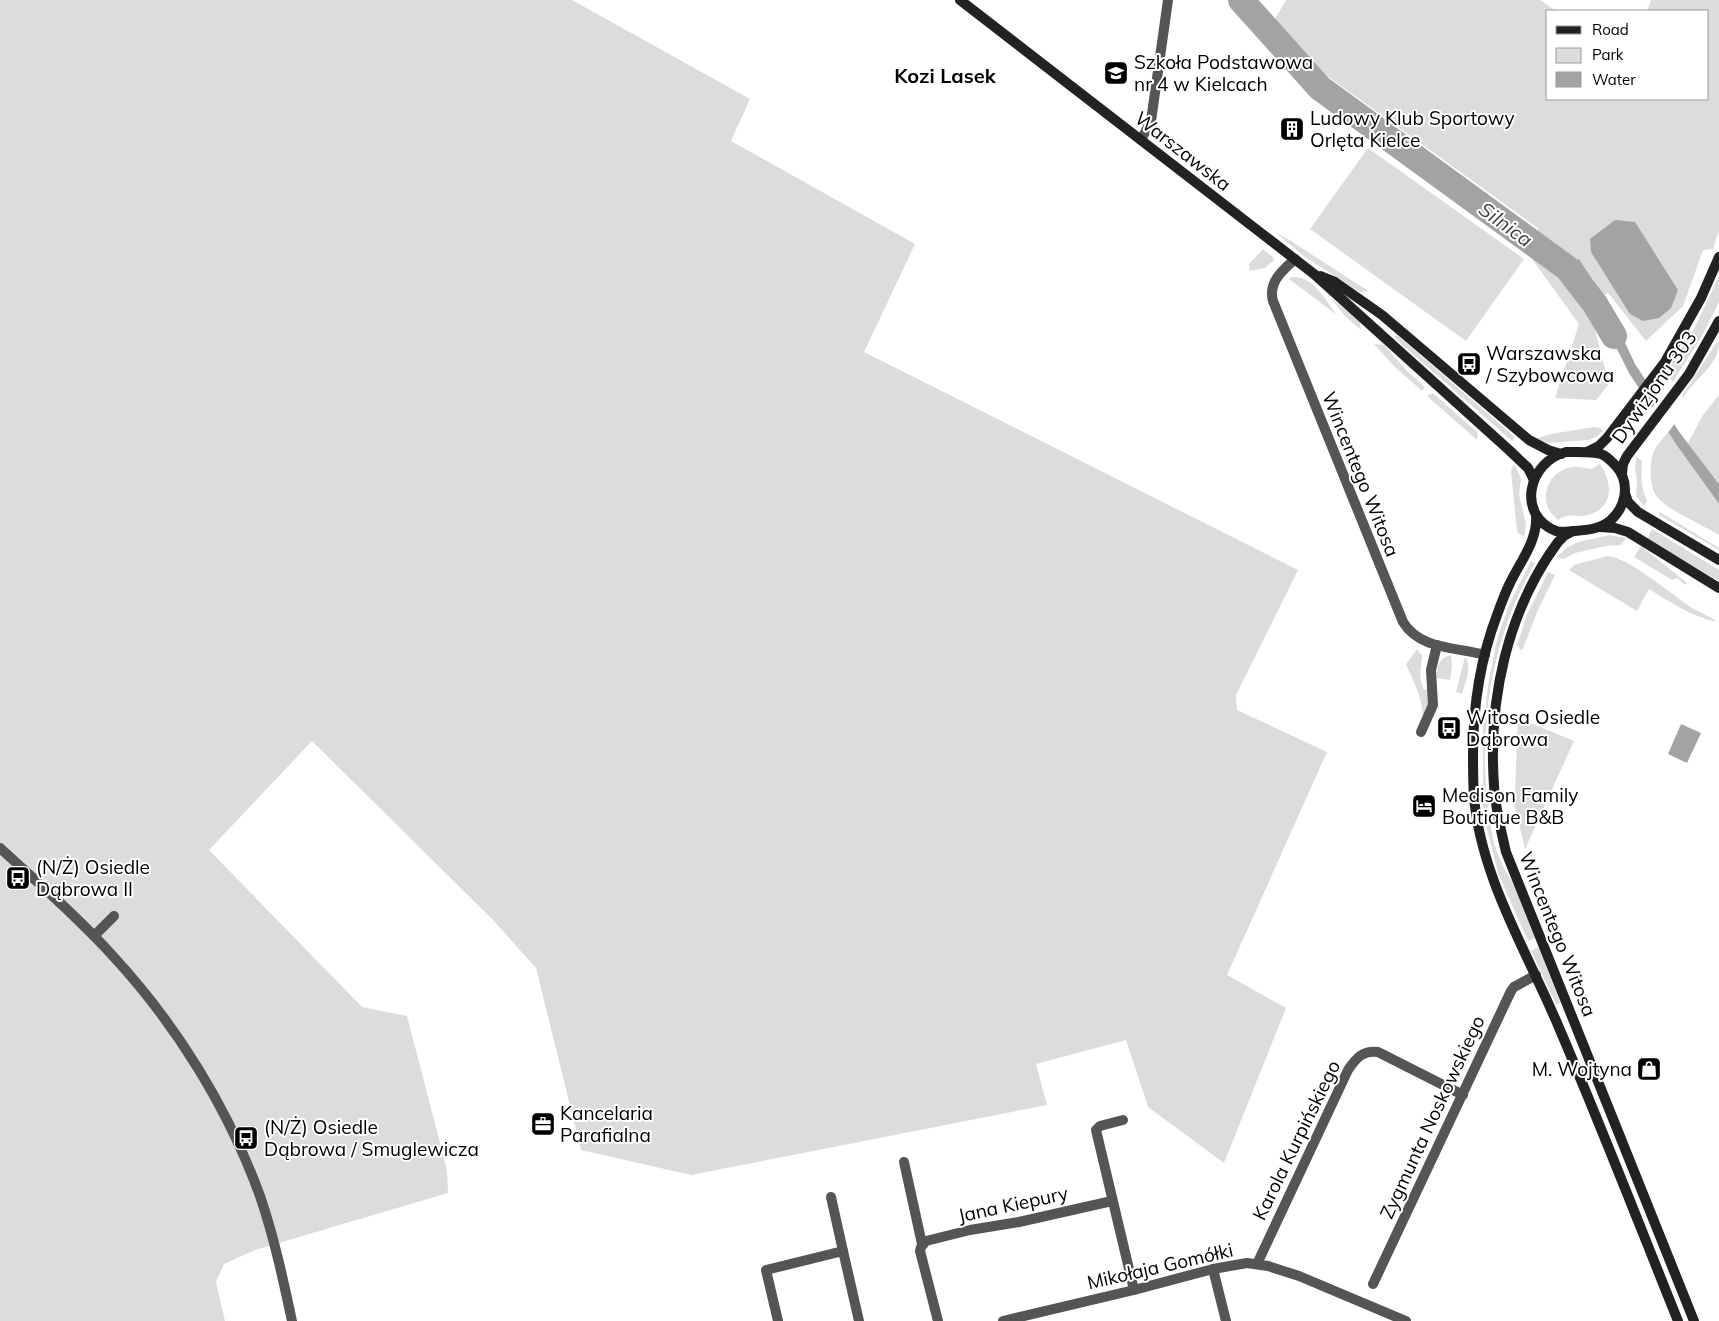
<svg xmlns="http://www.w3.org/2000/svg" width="1719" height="1321" viewBox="0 0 1719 1321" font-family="Mulish,sans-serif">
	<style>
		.green { fill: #dcdcdc }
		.water { fill: #a3a3a3 }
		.pier { fill: #fff }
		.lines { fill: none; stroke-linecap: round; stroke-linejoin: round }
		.river { stroke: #a3a3a3; stroke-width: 26 }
		.street { stroke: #555; stroke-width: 10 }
		.secondary { stroke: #222; stroke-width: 10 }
		.labels { text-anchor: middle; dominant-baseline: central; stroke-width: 4; stroke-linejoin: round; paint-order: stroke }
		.poi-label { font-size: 19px; fill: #000; stroke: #fff; text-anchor: start }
		.street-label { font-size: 19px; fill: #000; stroke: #fff }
		.neighbourhood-label { font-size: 20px; font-weight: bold; fill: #000; stroke: #fff }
		.water-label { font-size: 20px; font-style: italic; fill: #444; stroke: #fff }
	</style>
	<rect width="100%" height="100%" fill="#fff"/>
	<g class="green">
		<path d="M 0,0 L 572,0 L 750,99 L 731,141 L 915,244 L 864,352 L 1298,570 L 1236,695 L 1237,710 L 1327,752 L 1227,975 L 1286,1008 L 1224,1163 L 1148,1107 L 1126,1040 L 1036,1064 L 1047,1105 L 691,1175 L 581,1150 L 536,968 L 493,920 L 312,741 L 209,850 L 362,1007 L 407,1016 L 447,1170 L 448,1193 L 255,1250 L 224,1264 L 216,1282 L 225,1321 L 0,1321 Z"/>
		<path d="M 1286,0 L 1540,0 L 1556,11 L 1548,11 L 1548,99 L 1708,99 L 1708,11 L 1647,11 L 1651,0 L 1719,0 L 1719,231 L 1713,249 L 1703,250 L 1683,306 L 1646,341 L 1608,293 L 1588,303 L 1609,384 L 1596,400 L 1555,398 L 1579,324 L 1524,248 L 1539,229 L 1319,70 L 1274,21 Z"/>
		<path d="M 1368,148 L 1524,259 L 1466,341 L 1310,229 Z"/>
		<path d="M 1276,233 L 1288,239 L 1368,291 L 1360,292 L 1305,257 Z"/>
		<path d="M 1263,249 L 1273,257 L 1274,260 L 1265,268 L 1250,271 L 1249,264 Z"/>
		<path d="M 1719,276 L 1719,302 L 1702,336 L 1673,382 L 1666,373 L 1694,329 Z"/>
		<path d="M 1292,277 C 1314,276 1325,300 1337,315 L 1289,279 Z"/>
		<path d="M 1331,298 L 1357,319 L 1360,323 L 1361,330 L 1344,315 Z"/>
		<path d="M 1397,335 L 1515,437 L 1512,441 L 1398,341 L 1395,337 Z"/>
		<path d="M 1719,342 C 1719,366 1694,379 1683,398 L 1682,396 L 1716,343 Z"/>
		<path d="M 1374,344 L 1384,345 L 1408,372 L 1425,387 L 1422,391 L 1394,366 Z"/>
		<path d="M 1433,393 L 1478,433 L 1477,440 L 1427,396 Z"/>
		<path d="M 1719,395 L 1719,484 L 1688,443 L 1703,415 Z"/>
		<path d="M 1594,427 L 1600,428 L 1603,431 L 1596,437 L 1589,440 L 1548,443 L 1534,439 L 1551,434 Z"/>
		<path d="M 1668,432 L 1719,504 L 1719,535 C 1704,526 1671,511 1659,499 C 1648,488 1649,464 1654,451 C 1657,444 1664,438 1668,432 Z"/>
		<path d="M 1636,456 L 1642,461 C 1641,475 1641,489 1647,501 L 1644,506 L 1636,496 L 1637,481 L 1635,468 Z"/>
		<path d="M 1514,464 L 1521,478 L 1519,495 L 1526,524 L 1524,537 L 1517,532 L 1511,471 Z"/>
		<path d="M 1600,464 C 1613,482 1614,508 1588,515 C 1576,518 1570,512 1558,520 C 1554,516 1550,512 1548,508 C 1541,490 1553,469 1573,467 C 1579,466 1585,469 1592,469 Z"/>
		<path d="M 1660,512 L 1719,548 L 1719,550 L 1659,515 Z"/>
		<path d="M 1652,529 L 1719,570 L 1719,581 L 1647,539 Z"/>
		<path d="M 1609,535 L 1626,538 L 1621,545 L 1606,546 L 1575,553 L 1564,559 L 1557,557 C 1573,539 1587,541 1609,535 Z"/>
		<path d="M 1641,546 L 1687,583 L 1685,585 L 1677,578 L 1672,580 L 1634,557 Z"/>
		<path d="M 1607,556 C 1629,557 1674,597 1694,609 C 1701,613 1712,617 1717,622 C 1692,617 1670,602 1649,589 L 1637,611 L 1569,570 L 1574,565 Z"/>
		<path d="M 1531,561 L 1535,563 C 1494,634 1479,717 1487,798 C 1489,816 1491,837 1498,854 C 1502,866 1510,877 1515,888 C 1522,905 1528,921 1535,938 L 1528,941 L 1498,873 L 1485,821 L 1483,804 L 1483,725 L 1489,679 L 1498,636 L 1509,605 Z"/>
		<path d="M 1548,572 L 1555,575 L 1538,610 L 1522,651 L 1517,645 L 1527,615 Z"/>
		<path d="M 1417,649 L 1422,656 C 1421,668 1418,678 1424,690 L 1428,688 L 1430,701 L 1422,720 C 1425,701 1413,681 1406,664 Z"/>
		<path d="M 1451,655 L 1452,667 L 1450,680 L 1437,678 C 1436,667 1439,658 1451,655 Z"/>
		<path d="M 1465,657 C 1473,667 1465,683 1462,694 L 1456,692 Z"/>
		<path d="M 1518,718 L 1574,741 L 1525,849 L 1515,807 L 1515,792 Z"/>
		<path d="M 1539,947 L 1560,1002 L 1558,1005 L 1556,1004 L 1531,951 Z"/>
	</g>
	<g class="water">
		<path d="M 1615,220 L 1635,222 L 1678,290 L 1671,308 L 1659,318 L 1643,321 L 1630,314 L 1591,252 L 1590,239 Z"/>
		<path d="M 1579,259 L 1605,300 L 1635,364 L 1680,433 L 1719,484 L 1719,504 L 1676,444 L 1629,373 L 1590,295 L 1571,265 Z"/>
		<path d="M 1681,724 L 1701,733 L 1687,763 L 1668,754 Z"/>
	</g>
	<path class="pier" d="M 1659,397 L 1676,422 L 1667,434 L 1651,409 Z"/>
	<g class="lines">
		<path class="river" d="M 1241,0 L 1320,88 L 1567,268 L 1595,304 L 1614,336"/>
		<g class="street">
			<path d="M 1141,140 L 1151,121 L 1168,0"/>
			<path d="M 1295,259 C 1282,271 1268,282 1273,301 L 1403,622 C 1420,650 1457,647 1485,655"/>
			<path d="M 1421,732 L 1433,705 L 1431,670 L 1437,645"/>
			<path d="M 0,848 C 38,883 78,917 112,955 C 176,1024 228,1108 260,1196 C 274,1237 283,1279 292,1321"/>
			<path d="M 94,936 L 114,916"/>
			<path d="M 1123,1120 L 1100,1126 L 1096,1130 L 1134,1290"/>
			<path d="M 904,1162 L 922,1244"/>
			<path d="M 831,1197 L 843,1251"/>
			<path d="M 1257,1264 L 1348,1070 C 1356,1058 1363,1050 1378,1052 L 1463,1095"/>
			<path d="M 1213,1269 L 1226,1321"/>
			<path d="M 1373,1284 L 1511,991 L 1514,987 L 1536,975"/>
			<path d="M 778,1321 L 766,1270 L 843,1251 L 859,1321"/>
			<path d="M 938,1321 L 920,1251 L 921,1247 L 926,1241 L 970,1230 L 1019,1222 L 1112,1201"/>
			<path d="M 1003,1321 L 1134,1290 L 1213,1269 L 1247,1263 L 1268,1266 L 1299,1276 L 1406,1321"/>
		</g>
		<g class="secondary">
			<path d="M 960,0 L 1314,274 L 1509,450 L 1528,468 L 1534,480"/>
			<path d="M 1320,276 L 1335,282 L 1382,315 L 1529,440 L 1548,450 L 1561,454"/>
			<path d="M 1566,452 C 1577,452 1591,451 1601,454 C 1607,456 1611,461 1616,466 C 1630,482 1627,505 1611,520 C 1600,529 1588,530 1575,531 C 1569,531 1562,533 1556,531 C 1516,515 1528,462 1566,452 Z"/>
			<path d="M 1587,452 L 1599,446 L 1607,438 L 1665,362 L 1701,298 L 1719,257"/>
			<path d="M 1622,474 L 1623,464 L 1627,456 L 1689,374 L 1719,321"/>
			<path d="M 1625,493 L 1628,502 L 1638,512 L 1719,560"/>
			<path d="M 1536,516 C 1538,540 1520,562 1510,583 C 1505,593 1501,604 1497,615 C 1480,660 1473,706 1473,754 C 1473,768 1473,783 1474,797 C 1481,879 1529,955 1560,1030 C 1601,1126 1639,1224 1678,1321"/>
			<path d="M 1600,527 L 1615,528 L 1628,532 L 1719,588"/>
			<path d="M 1573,531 L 1564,536 L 1558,542 C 1507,611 1488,700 1494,785 C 1495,807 1501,830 1506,852 L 1694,1321"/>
		</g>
	</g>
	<defs>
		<symbol id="school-square" viewBox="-11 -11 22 22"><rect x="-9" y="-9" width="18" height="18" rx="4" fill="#000" stroke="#fff"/><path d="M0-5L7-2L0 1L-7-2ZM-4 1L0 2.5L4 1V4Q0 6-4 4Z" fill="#fff"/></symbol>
		<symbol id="building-square" viewBox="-11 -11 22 22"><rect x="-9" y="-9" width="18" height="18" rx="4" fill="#000" stroke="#fff"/><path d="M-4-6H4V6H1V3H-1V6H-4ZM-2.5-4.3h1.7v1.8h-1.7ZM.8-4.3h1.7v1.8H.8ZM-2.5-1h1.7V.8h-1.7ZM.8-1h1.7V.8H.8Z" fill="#fff"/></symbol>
		<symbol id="bus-square" viewBox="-11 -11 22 22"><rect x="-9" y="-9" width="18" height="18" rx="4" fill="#000" stroke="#fff"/><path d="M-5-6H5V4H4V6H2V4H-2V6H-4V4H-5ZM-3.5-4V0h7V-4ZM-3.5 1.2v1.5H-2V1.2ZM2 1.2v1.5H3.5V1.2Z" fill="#fff"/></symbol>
		<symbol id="hotel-square" viewBox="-11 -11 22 22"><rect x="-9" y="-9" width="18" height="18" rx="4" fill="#000" stroke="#fff"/><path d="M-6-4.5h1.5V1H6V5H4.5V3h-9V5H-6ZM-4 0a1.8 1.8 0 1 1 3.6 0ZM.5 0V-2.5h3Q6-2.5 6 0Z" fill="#fff"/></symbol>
		<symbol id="shop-square" viewBox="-11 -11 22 22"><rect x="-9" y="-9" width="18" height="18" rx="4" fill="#000" stroke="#fff"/><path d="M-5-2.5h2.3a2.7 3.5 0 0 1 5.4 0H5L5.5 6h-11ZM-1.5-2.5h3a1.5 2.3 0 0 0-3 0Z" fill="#fff"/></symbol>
		<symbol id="office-square" viewBox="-11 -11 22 22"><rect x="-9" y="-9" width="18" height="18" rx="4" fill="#000" stroke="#fff"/><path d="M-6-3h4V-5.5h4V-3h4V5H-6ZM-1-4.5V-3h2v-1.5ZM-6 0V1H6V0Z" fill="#fff"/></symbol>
	</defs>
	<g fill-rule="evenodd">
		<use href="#school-square" x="1102" y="59" width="28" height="28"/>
		<use href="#building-square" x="1278" y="115" width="28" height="28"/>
		<use href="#bus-square" x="1455" y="350" width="28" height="28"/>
		<use href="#bus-square" x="1435" y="714" width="28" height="28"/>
		<use href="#hotel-square" x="1410" y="792" width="28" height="28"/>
		<use href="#bus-square" x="4" y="864" width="28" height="28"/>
		<use href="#shop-square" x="1635" y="1055" width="28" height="28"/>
		<use href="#office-square" x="529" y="1110" width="28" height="28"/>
		<use href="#bus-square" x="232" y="1124" width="28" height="28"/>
	</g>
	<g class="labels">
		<g class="poi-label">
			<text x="1134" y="62">Szkoła Podstawowa<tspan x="1134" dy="22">nr 4 w Kielcach</tspan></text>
			<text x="1310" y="118">Ludowy Klub Sportowy<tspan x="1310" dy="22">Orlęta Kielce</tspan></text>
			<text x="1486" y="353">Warszawska<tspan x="1486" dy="22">/ Szybowcowa</tspan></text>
			<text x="1466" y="717">Witosa Osiedle<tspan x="1466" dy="22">Dąbrowa</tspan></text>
			<text x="1442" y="795">Medison Family<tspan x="1442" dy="22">Boutique B&amp;B</tspan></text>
			<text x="36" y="867">(N/Ż) Osiedle<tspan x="36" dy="22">Dąbrowa II</tspan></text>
			<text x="1632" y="1069" text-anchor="end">M. Wojtyna</text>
			<text x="560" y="1113">Kancelaria<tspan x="560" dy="22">Parafialna</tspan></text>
			<text x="264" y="1127">(N/Ż) Osiedle<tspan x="264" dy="22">Dąbrowa / Smuglewicza</tspan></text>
		</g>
		<g class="street-label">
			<text transform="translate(1183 151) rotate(38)">Warszawska</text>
			<text transform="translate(1654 387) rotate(-55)">Dywizjonu 303</text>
			<text transform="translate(1361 474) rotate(68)">Wincentego Witosa</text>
			<text transform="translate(1558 934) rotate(68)">Wincentego Witosa</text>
			<text transform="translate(1432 1117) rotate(-65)">Zygmunta Noskowskiego</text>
			<text transform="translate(1296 1140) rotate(-64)">Karola Kurpińskiego</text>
			<text transform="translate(1013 1204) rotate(-12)">Jana Kiepury</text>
			<text transform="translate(1160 1266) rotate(-13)">Mikołaja Gomółki</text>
		</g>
		<g class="neighbourhood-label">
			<text x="945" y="75">Kozi Lasek</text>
		</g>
		<g class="water-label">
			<text transform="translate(1506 224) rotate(36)">Silnica</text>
		</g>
	</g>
	<rect x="1546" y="10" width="162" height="90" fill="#ffffff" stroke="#999999"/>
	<rect x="1556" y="26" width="25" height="8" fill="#222222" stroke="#999999"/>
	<text x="1592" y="35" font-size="15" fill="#000000">Road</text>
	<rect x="1556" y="48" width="25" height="15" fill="#dcdcdc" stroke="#999999"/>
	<text x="1592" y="60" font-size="15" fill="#000000">Park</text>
	<rect x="1556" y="72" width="25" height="15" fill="#a3a3a3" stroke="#999999"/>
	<text x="1592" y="85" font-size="15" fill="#000000">Water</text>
</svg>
